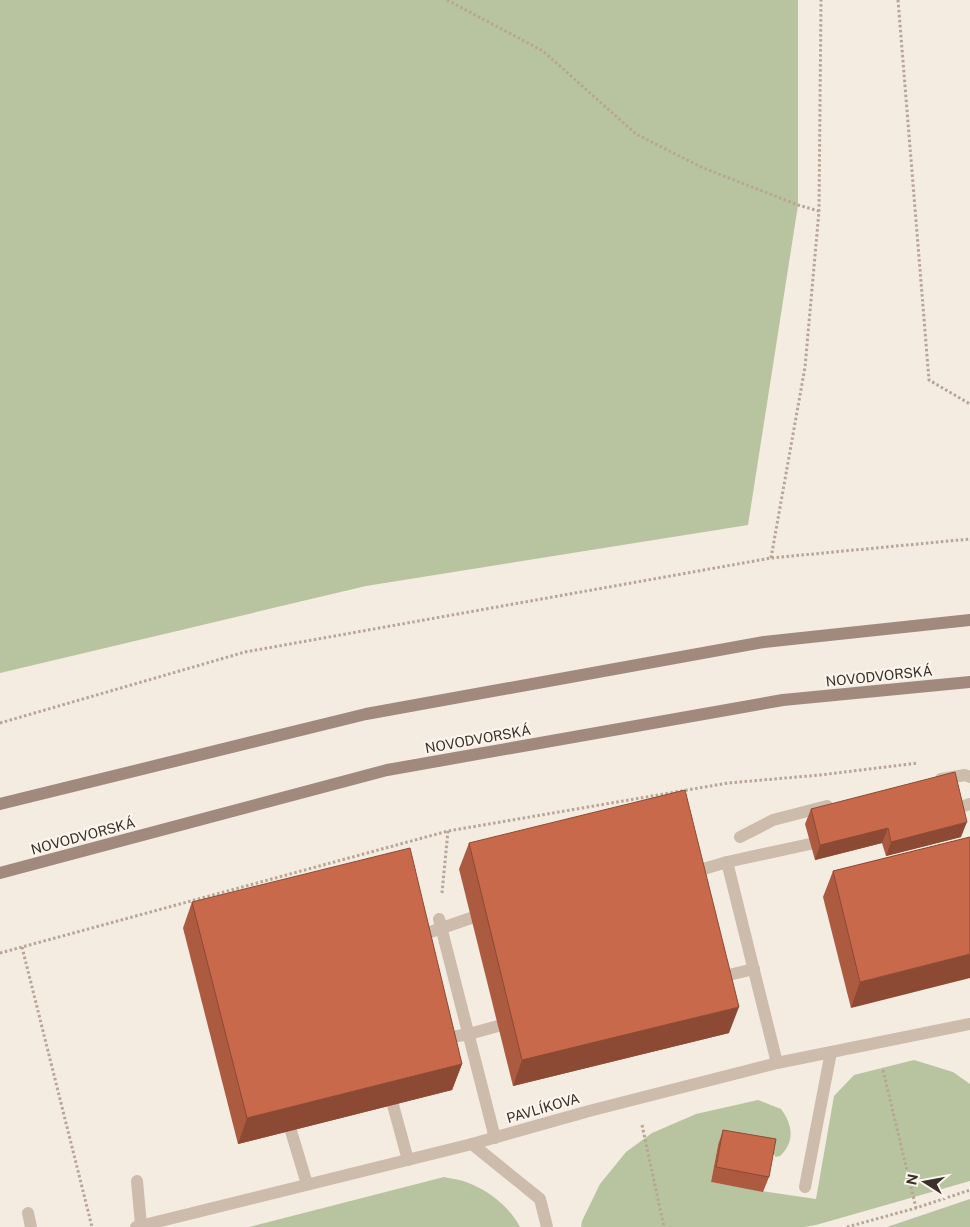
<svg xmlns="http://www.w3.org/2000/svg" width="970" height="1227" viewBox="0 0 970 1227" font-family="'Public Sans',sans-serif">
	<style>
		.green { fill: #b8c4a0 }
		.lines { fill: none; stroke-linecap: round; stroke-linejoin: round }
		.path { stroke: #b9a596; stroke-width: 3; stroke-dasharray: 2.5 2.5; stroke-linecap: butt }
		.lane { stroke: #cdbbac; stroke-width: 12 }
		.street { stroke: #cdbbac; stroke-width: 12 }
		.secondary { stroke: #a18a7d; stroke-width: 12 }
		.wall { fill: #ac5a40 }
		.shaded-wall { fill: #8c4a34 }
		.building { fill: #c8694b; stroke: #8c4a34 }
		.labels { text-anchor: middle; dominant-baseline: central; stroke-width: 4.5; stroke-linejoin: round; paint-order: stroke }
		.street-label { font-size: 14px; fill: #3b302b; stroke: #fbf5ee }
	</style>
	<rect width="100%" height="100%" fill="#f4ebe1"/>
	<g class="green">
		<path d="M 0,0 L 798,0 L 798,205 L 748,525 L 366,586 L 0,673 Z"/>
		<path d="M 914,1060 L 953,1072 L 970,1084 L 970,1181 L 816,1225 L 804,1227 L 581,1227 L 582,1221 L 600,1184 L 626,1152 L 652,1133 L 696,1114 L 758,1100 L 781,1109 C 793,1125 795,1142 780,1156 L 775,1157 L 775,1155 L 718,1145 L 711,1182 L 768,1192 L 816,1199 L 834,1096 L 854,1075 Z"/>
		<path d="M 444,1177 C 453,1179 463,1180 471,1184 C 491,1192 510,1208 520,1227 L 249,1227 Z"/>
		<path d="M 970,1199 L 970,1227 L 887,1227 Z"/>
	</g>
	<g class="lines">
		<g class="path">
			<path d="M 447,0 L 543,51 L 636,134 L 701,167 L 798,205 L 819,211"/>
			<path d="M 898,0 L 929,380 L 970,404"/>
			<path d="M 771,558 L 805,367 L 819,211 L 821,0"/>
			<path d="M 0,723 L 245,652 L 771,558 L 970,539"/>
			<path d="M 442,893 L 448,831"/>
			<path d="M 22,947 L 92,1227"/>
			<path d="M 0,953 L 448,831 L 728,783 L 820,775 L 918,763"/>
			<path d="M 883,1070 L 916,1208"/>
			<path d="M 642,1125 L 664,1227"/>
			<path d="M 847,1227 L 916,1208 L 970,1190"/>
		</g>
		<g class="lane">
			<path d="M 955,809 L 970,804"/>
			<path d="M 690,873 L 727,862"/>
			<path d="M 439,919 L 495,1138"/>
			<path d="M 416,937 L 471,918"/>
			<path d="M 716,978 L 754,969"/>
			<path d="M 441,1039 L 469,1034 L 498,1026"/>
			<path d="M 777,1063 L 727,862 L 810,844"/>
			<path d="M 393,1105 L 408,1160"/>
			<path d="M 291,1131 L 307,1184"/>
			<path d="M 137,1181 L 141,1225"/>
			<path d="M 805,1187 L 831,1052"/>
			<path d="M 28,1213 L 31,1227"/>
		</g>
		<g class="street">
			<path d="M 941,779 L 965,775 L 970,777"/>
			<path d="M 740,837 L 773,820 L 827,806"/>
			<path d="M 472,1144 L 540,1199 L 547,1227"/>
			<path d="M 136,1227 L 472,1144 L 589,1111 L 777,1063 L 970,1024"/>
		</g>
		<g class="secondary">
			<path d="M 0,804 L 366,714 L 764,642 L 970,620"/>
			<path d="M 0,873 L 387,770 L 783,700 L 970,682"/>
		</g>
	</g>
	<g class="wall">
		<path d="M 811,809 L 961,837 L 886,856 L 882,843 L 815,860 L 805,824 Z"/>
		<path d="M 970,837 L 851,1008 L 823,897 L 833,871 Z"/>
		<path d="M 469,843 L 729,1033 L 513,1086 L 459,869 Z"/>
		<path d="M 192,902 L 462,1064 L 452,1090 L 238,1144 L 183,928 Z"/>
		<path d="M 723,1130 L 769,1177 L 763,1192 L 711,1182 L 718,1145 Z"/>
	</g>
	<g class="shaded-wall">
		<path d="M 967,822 L 961,837 L 886,856 L 891,842 Z"/>
		<path d="M 888,828 L 882,843 L 815,860 L 820,845 Z"/>
		<path d="M 970,954 L 970,978 L 851,1008 L 860,982 Z"/>
		<path d="M 739,1007 L 729,1033 L 513,1086 L 522,1060 Z"/>
		<path d="M 462,1064 L 452,1090 L 238,1144 L 247,1118 Z"/>
	</g>
	<g class="building">
		<path d="M 955,772 L 967,822 L 891,842 L 888,828 L 820,845 L 811,809 Z"/>
		<path d="M 685,790 L 739,1007 L 522,1060 L 469,843 Z"/>
		<path d="M 970,837 L 970,954 L 860,982 L 833,871 Z"/>
		<path d="M 410,848 L 462,1064 L 247,1118 L 192,902 Z"/>
		<path d="M 723,1130 L 776,1139 L 769,1177 L 716,1167 Z"/>
	</g>
	<g class="labels">
		<g class="street-label">
			<text transform="translate(879 676) rotate(-6)">NOVODVORSKÁ</text>
			<text transform="translate(478 739) rotate(-10)">NOVODVORSKÁ</text>
			<text transform="translate(83 836) rotate(-15)">NOVODVORSKÁ</text>
			<text transform="translate(543 1108) rotate(-16)">PAVLÍKOVA</text>
		</g>
	</g>
	<g transform="translate(925 1182) rotate(281)" stroke="#fbf5ee" stroke-width="4" paint-order="stroke">
	<path d="M0-4L9 19L0 12L-9 19Z" fill="#3b302b"/>
	<text y="-8" font-size="14" font-weight="bold" text-anchor="middle" fill="#3b302b">N</text>
	</g>
</svg>
